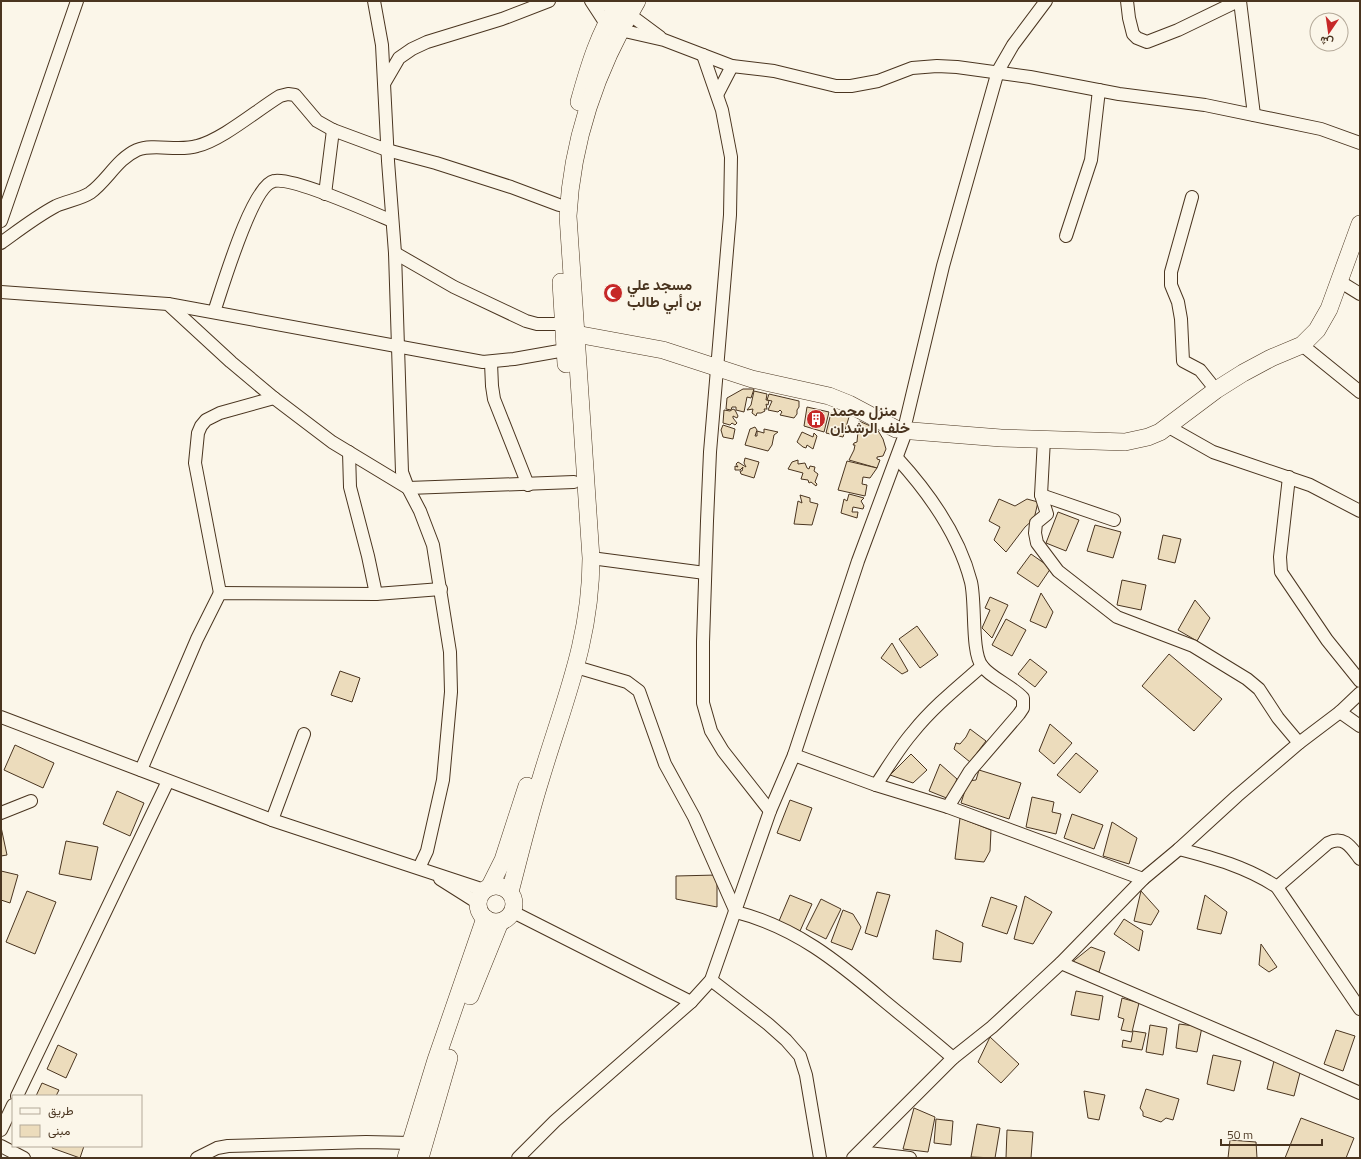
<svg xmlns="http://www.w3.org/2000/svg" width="1361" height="1159" viewBox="0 0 1361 1159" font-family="'Titillium Web',Vazirmatn,sans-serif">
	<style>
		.building { fill: #ecdcbc; stroke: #4a3520 }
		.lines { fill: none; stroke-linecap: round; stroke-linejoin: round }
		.street-casing { stroke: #4a3520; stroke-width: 14 }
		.secondary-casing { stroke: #4a3520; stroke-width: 18 }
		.street { stroke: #fbf6e9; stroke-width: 12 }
		.secondary { stroke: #fbf6e9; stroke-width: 17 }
		.labels { text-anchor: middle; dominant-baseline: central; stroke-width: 3; stroke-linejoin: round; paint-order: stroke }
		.poi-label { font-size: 15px; font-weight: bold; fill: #4a3520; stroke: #fbf6e9; text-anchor: start }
	</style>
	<rect width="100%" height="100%" fill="#fbf6e9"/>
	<g class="building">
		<path d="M 743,389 L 754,389 L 751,398 L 747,397 L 744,412 L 736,410 L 736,407 L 732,407 L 731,410 L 726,409 L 727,398 Z"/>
		<path d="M 754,391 L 767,394 L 766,400 L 769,400 L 768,405 L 766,404 L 767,409 L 764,409 L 765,411 L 761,413 L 757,413 L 756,416 L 752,413 L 753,409 L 747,410 L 751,405 Z"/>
		<path d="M 769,394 L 799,401 L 799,407 L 797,410 L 797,414 L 794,418 L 780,415 L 782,412 L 780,410 L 778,412 L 768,410 L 772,401 L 767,400 Z"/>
		<path d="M 807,407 L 829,412 L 824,432 L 804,426 Z"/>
		<path d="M 733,409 L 735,410 L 738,416 L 737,418 L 733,416 L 733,418 L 737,423 L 735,425 L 732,423 L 730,425 L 723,423 L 724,410 L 730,411 Z"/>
		<path d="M 831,413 L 849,417 L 843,437 L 826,433 Z"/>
		<path d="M 859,421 L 877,429 L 883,439 L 886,449 L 883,456 L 877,457 L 877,459 L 880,460 L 877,468 L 849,460 L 854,450 L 855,445 L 853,445 L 854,443 L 857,442 Z"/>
		<path d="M 723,425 L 735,429 L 733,439 L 723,437 L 721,430 Z"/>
		<path d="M 755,427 L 757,430 L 755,436 L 757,436 L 757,431 L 764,433 L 764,429 L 778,432 L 774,435 L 772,445 L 768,451 L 745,445 L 750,429 Z"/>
		<path d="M 802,432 L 813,437 L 814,433 L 817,436 L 813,449 L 807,445 L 806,448 L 803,447 L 797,442 Z"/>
		<path d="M 745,458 L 759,462 L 754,478 L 741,474 L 740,471 L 742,471 L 743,467 L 740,470 L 735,470 L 735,466 L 738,467 L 736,464 L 738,462 L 746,467 L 744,463 Z"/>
		<path d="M 798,460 L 798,464 L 805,463 L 807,468 L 809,469 L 810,466 L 815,467 L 814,471 L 818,474 L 815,482 L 817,484 L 816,486 L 811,482 L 809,483 L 808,480 L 801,479 L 803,473 L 788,469 L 792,462 Z"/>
		<path d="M 847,461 L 877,468 L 870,478 L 863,477 L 862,484 L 867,485 L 865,496 L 838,490 Z"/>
		<path d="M 849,494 L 864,498 L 861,501 L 864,506 L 863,509 L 853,507 L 852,512 L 858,512 L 857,518 L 841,513 L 844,499 L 847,501 Z"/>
		<path d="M 800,495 L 810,498 L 810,502 L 818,504 L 812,525 L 794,524 L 798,501 L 802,503 Z"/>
		<path d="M 999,499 L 1015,506 L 1027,499 L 1038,502 L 1034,519 L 1025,527 L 1006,552 L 994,540 L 1000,527 L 989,521 Z"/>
		<path d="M 1058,512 L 1079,520 L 1066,551 L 1046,543 Z"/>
		<path d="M 1095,525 L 1121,532 L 1113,558 L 1087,551 Z"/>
		<path d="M 1163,535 L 1181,539 L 1175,563 L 1158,559 Z"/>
		<path d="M 1031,554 L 1051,568 L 1038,587 L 1017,573 Z"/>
		<path d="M 1122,580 L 1146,585 L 1141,610 L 1117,605 Z"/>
		<path d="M 1041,593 L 1053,612 L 1046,628 L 1030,621 Z"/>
		<path d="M 990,597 L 1008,605 L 992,638 L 982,628 L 990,610 L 985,608 Z"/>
		<path d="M 1195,600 L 1210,618 L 1197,641 L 1178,630 Z"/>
		<path d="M 1006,619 L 1026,630 L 1012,656 L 992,645 Z"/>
		<path d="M 917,626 L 938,655 L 920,668 L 899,639 Z"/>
		<path d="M 892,643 L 908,671 L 902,674 L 881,658 Z"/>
		<path d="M 1169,654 L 1222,699 L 1194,731 L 1142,686 Z"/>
		<path d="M 1030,659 L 1047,672 L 1035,687 L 1018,674 Z"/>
		<path d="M 340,671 L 360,678 L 352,702 L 331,695 Z"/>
		<path d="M 1050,724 L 1072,743 L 1054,764 L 1039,751 Z"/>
		<path d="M 970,729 L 986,741 L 970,762 L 954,749 L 956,743 L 960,744 L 966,737 Z"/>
		<path d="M 15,745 L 54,763 L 43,788 L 4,770 Z"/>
		<path d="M 1076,753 L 1098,771 L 1080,793 L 1057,775 Z"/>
		<path d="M 911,754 L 927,770 L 913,783 L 890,775 Z"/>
		<path d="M 940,764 L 957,779 L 949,799 L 929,791 Z"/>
		<path d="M 979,770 L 1021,783 L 1009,819 L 961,803 L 968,781 L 976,780 Z"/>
		<path d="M 117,791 L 144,803 L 130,836 L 103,824 Z"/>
		<path d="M 1032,797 L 1054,802 L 1052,812 L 1061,814 L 1056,834 L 1026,827 Z"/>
		<path d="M 790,800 L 812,808 L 800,841 L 777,833 Z"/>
		<path d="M 1072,814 L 1103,825 L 1094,849 L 1064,838 Z"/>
		<path d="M 960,818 L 991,830 L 990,851 L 984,862 L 955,859 Z"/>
		<path d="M 1112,822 L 1137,838 L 1129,864 L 1103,856 Z"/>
		<path d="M 1,827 L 7,855 L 1,856 Z"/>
		<path d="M 66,841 L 98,847 L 91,880 L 59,874 Z"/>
		<path d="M 1,871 L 18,875 L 10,903 L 1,900 Z"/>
		<path d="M 717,875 L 717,907 L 676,899 L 676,876 Z"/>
		<path d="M 27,891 L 56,902 L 35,954 L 6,942 Z"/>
		<path d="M 1141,891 L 1159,911 L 1151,925 L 1134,921 Z"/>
		<path d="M 877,892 L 890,895 L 877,937 L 865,933 Z"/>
		<path d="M 790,895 L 812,904 L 800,931 L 779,921 Z"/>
		<path d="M 1205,895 L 1227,912 L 1221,934 L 1197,929 Z"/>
		<path d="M 1025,896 L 1052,912 L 1033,944 L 1014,939 Z"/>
		<path d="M 991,897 L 1017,906 L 1007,934 L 982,926 Z"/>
		<path d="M 821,899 L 841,909 L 826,939 L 806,929 Z"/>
		<path d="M 843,910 L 853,914 L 861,927 L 852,950 L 831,942 Z"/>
		<path d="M 1124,919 L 1143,931 L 1139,951 L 1114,934 Z"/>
		<path d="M 936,930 L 963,943 L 961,962 L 933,959 Z"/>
		<path d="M 1261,944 L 1277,967 L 1269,972 L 1259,965 Z"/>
		<path d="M 1091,947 L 1105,952 L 1099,972 L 1071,963 Z"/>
		<path d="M 1076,991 L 1103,996 L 1099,1020 L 1071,1015 Z"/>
		<path d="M 1122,998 L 1139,1003 L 1132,1032 L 1121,1030 L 1124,1019 L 1118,1017 Z"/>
		<path d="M 1179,1024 L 1202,1027 L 1197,1052 L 1176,1048 Z"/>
		<path d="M 1150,1025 L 1167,1028 L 1163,1055 L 1146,1052 Z"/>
		<path d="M 1336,1030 L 1355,1036 L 1343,1071 L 1324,1064 Z"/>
		<path d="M 1133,1031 L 1146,1033 L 1142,1050 L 1122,1047 L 1123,1040 L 1131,1042 Z"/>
		<path d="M 990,1037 L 1019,1064 L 1001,1083 L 978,1062 Z"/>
		<path d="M 58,1045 L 77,1054 L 66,1078 L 47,1069 Z"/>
		<path d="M 1213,1055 L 1241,1061 L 1234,1091 L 1207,1084 Z"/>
		<path d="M 1274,1061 L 1301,1069 L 1294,1096 L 1267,1089 Z"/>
		<path d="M 42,1083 L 59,1090 L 56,1096 L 36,1096 Z"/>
		<path d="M 1146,1089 L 1179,1099 L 1173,1120 L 1166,1118 L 1161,1122 L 1143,1116 L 1143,1112 L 1140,1108 Z"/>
		<path d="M 1084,1091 L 1105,1095 L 1099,1120 L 1088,1118 Z"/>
		<path d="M 914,1108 L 935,1117 L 928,1152 L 903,1149 Z"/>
		<path d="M 1301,1118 L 1354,1138 L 1346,1158 L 1285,1158 Z"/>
		<path d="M 936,1119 L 953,1121 L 951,1145 L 934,1143 Z"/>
		<path d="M 977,1124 L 1000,1128 L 995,1158 L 971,1157 Z"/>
		<path d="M 1007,1130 L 1033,1132 L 1031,1158 L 1006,1158 Z"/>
		<path d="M 1230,1140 L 1256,1142 L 1257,1158 L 1228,1158 Z"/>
		<path d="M 53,1146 L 84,1146 L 80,1158 L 52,1148 Z"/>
	</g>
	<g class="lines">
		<defs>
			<g id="street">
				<path d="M 374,1 L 382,45 L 388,161 L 395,253 L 402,472 L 408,488 L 420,511 L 433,545 L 450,652 L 451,692 L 443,780 L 427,851 L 419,868"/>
				<path d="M 591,1 L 606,24 L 620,30 L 664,40 L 732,66 L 774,71 L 836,86 L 851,86 L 878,81 L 912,68 L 937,66 L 957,67 L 1030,77 L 1119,94 L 1205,105 L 1321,129 L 1360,143"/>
				<path d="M 597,1 L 629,14 L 660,37"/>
				<path d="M 1127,1 L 1129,18 L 1133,34 L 1137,38 L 1147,42 L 1178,30 L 1238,1"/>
				<path d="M 1240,1 L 1254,115"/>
				<path d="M 703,55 L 722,110 L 731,157 L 730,215 L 710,452 L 707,521 L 703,642 L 703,703 L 711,731 L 723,751 L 770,811"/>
				<path d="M 385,82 L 399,58 L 412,49 L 427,42 L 502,19 L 549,1"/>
				<path d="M 718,93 L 732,66"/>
				<path d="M 325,194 L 333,130"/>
				<path d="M 1192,197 L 1171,272 L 1171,285 L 1178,302 L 1181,319 L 1183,361 L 1200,370 L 1216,390"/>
				<path d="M 1,221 L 77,1"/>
				<path d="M 1066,236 L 1091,160 L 1099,90"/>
				<path d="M 1,243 C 19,230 37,216 56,206 C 67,201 81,199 90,193 C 107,181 117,159 137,150 C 154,143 178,152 197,146 C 222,140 257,110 280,96 L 288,94 L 295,95 L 317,121 L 333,130 L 387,150 L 436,163 L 511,187 L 559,205"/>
				<path d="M 395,253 L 454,287 L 526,321 L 537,324 L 562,324"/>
				<path d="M 1339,281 L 1360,294"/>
				<path d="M 1,292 L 168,304 L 231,362 L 274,398 L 332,442 L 408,488 L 574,482"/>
				<path d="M 168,304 L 483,362 L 514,359 L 565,350"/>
				<path d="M 214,312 C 222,289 252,185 274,181 C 293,177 371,212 392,221"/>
				<path d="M 1302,345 L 1360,392"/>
				<path d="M 491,363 L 492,386 L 494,399 L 528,485"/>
				<path d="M 906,421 L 943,266 L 998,71 L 1013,45 L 1046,1"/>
				<path d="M 1167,426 L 1213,452 L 1310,485 L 1360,511"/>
				<path d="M 1044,439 L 1041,495 L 1047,514 L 1036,523 L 1035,533 L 1037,543 L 1058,571 L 1117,617 L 1193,646 L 1247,679 L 1259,689 L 1278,718 L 1299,743"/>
				<path d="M 349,452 L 350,487 L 368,556 L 376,594"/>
				<path d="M 897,458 C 929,493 959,535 971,582 C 976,603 971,652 982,666 C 991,678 1012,686 1023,698 L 1023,708 L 1019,714 L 970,771 L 948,807"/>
				<path d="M 1289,477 L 1280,557 L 1281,572 L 1327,640 L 1360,681"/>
				<path d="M 1041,495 L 1114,520"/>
				<path d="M 591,558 L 705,573"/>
				<path d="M 220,593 L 195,463 L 198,433 L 201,426 L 206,420 L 220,413 L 274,398"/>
				<path d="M 576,667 L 627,682 L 639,691 L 665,764 L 694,817 L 736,912 C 795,927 837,961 883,1000 C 906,1019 930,1038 953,1058"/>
				<path d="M 1340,712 L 1360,726"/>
				<path d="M 1,717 L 272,820 L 484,890"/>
				<path d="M 794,755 L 876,785 L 948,807 L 1143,879"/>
				<path d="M 141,770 L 197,639 L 220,593 L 376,594 L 441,589"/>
				<path d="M 876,785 C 888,767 899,748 913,732 C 933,707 958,687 982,666"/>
				<path d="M 1,813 L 31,801"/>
				<path d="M 272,820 L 304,734"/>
				<path d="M 1179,849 C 1214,858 1247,867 1277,887 L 1360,1009"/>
				<path d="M 440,879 L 478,903"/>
				<path d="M 1277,887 L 1328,843 C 1344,835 1351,847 1360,859"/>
				<path d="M 513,912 L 691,1002"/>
				<path d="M 1061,963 L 1259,1048 L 1360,1093"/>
				<path d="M 711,980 L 768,1024 L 786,1040 L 800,1056 L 806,1075 L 820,1158"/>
				<path d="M 17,1096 L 168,781"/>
				<path d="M 1,1130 L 13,1105"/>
				<path d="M 1,1146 L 24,1158"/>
				<path d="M 860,1152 L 910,1158"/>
				<path d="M 197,1158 L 217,1148 L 228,1146 L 366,1142 L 411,1143"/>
				<path d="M 518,1158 L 555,1121 L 691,1002 L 711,980 L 770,811 L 794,755 L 858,561 L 904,437"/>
				<path d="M 853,1158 L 953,1058 L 992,1027 L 1061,963 L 1143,879 L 1179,849 L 1237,796 L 1299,743 L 1340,712 L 1360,693"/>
			</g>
			<g id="secondary">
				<path d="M 579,102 C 589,66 599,32 620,1"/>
				<path d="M 561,282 L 566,364"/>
				<path d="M 576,334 L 663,350 L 752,379 L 829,396 L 849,404 L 896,429"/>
				<path d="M 912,431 L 1001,438 L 1125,442 L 1148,437 L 1160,432 L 1216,390 L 1243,373 L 1271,358 L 1302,345 L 1317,330 L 1329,309 L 1360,224"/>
				<path d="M 490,886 L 503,860 L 527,786"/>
				<circle cx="496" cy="904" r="18"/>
				<path d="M 510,892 C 520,854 529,816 541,778 C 564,701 591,640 591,558 L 568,216 C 572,140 598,66 637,1"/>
				<path d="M 470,996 L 500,922"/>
				<path d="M 406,1158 L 436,1060 L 485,918"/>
				<path d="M 420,1158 L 449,1058"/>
			</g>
		</defs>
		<use href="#street" class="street-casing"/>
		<use href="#secondary" class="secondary-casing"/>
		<use href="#street" class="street"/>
		<use href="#secondary" class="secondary"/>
	</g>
	<defs>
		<symbol id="mosque-disc" viewBox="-11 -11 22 22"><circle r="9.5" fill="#c62828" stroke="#fbf6e9"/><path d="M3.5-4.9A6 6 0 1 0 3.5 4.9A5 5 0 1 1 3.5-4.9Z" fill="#fff"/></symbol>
		<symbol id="building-disc" viewBox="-11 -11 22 22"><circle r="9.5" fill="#c62828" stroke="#fbf6e9"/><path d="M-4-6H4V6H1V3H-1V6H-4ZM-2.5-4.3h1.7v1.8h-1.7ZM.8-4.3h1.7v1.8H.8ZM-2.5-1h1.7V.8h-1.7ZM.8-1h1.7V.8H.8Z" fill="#fff"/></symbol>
	</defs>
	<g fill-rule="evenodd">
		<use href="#mosque-disc" x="602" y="282" width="22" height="22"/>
		<use href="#building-disc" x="805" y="408" width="22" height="22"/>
	</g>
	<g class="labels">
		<g class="poi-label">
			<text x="627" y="284">مسجد علي<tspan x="627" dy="17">بن أبي طالب</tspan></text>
			<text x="830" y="410">منزل محمد<tspan x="830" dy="17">خلف الرشدان</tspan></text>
		</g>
	</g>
	<rect width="1361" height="1159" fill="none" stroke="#4a3520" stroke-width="4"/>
	<rect x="12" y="1095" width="130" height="52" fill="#fbf6e9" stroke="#b4a999"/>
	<rect x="20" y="1108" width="20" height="6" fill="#fbf6e9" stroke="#b4a999"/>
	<text x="48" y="1115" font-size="12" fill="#4a3520">طريق</text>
	<rect x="20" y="1125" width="20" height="12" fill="#ecdcbc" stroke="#b4a999"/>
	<text x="48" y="1135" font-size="12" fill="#4a3520">مبنى</text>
	<g transform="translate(1329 32) rotate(193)"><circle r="19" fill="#fbf6e9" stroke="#b4a999"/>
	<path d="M0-3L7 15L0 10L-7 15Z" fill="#c62828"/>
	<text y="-6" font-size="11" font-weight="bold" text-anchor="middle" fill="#4a3520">ش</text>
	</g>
	<path d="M1221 1139v6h101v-6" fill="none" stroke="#4a3520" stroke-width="2"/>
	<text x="1227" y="1139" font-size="12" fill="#4a3520" stroke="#fbf6e9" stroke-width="3" paint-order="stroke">50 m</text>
</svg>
